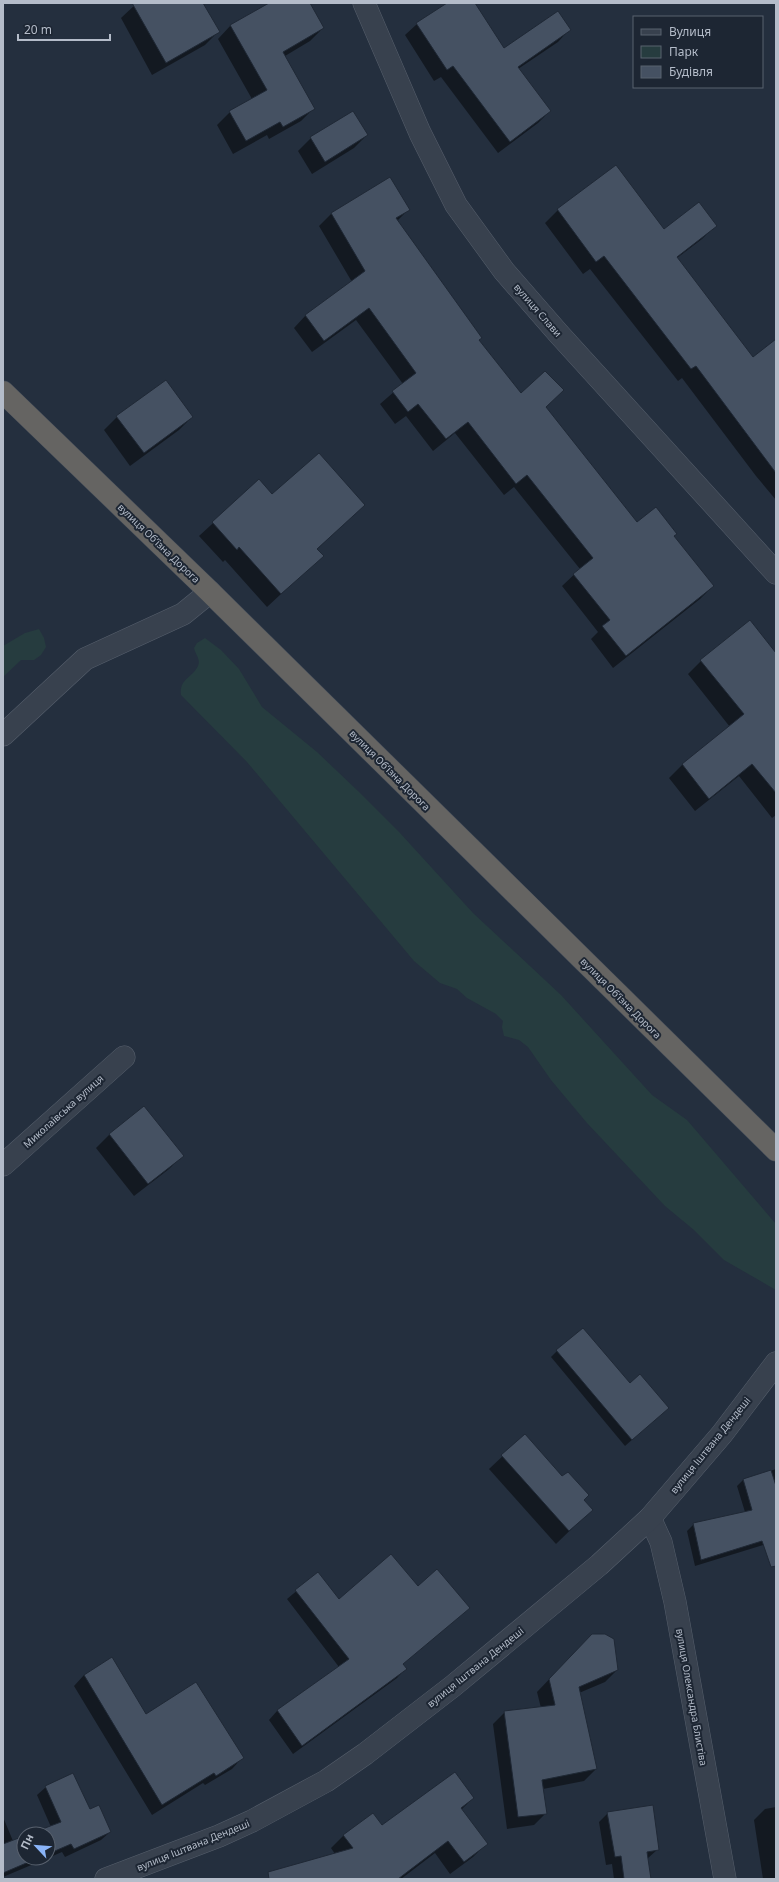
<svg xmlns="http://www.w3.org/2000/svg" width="779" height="1882" viewBox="0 0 779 1882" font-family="'Noto Sans',sans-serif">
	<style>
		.green { fill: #263c3f }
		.shadow { fill: #0007 }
		.building { fill: #455162; stroke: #1f2835 }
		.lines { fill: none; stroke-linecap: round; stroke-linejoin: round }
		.minor-casing { stroke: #565f6c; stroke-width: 23 }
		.tertiary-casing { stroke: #565f6c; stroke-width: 23 }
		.trunk-casing { stroke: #434c59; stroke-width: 23 }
		.minor { stroke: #38414e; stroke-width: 22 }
		.tertiary { stroke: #38414e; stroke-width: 22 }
		.trunk { stroke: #656462; stroke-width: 22 }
		.labels { text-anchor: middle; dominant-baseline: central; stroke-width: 4; stroke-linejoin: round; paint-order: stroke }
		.street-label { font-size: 10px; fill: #b4bcc9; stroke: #1d2633 }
	</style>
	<rect width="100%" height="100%" fill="#242f3e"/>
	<g class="green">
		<path d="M 39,629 L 44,638 L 46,647 L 41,655 L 34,660 L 21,660 L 3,677 L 3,646 L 25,633 Z"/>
		<path d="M 205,638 L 221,650 L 239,669 L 262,707 L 317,752 L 358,791 L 400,833 L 473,913 L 561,995 L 652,1095 L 687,1120 L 776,1224 L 776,1290 L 724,1260 L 694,1230 L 665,1206 L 587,1123 L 551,1080 L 528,1047 L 519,1040 L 504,1036 L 502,1027 L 503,1021 L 496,1014 L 467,998 L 457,989 L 440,983 L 414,961 L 247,762 L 181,695 C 179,679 192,678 198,666 C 201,659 195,654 194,648 L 197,643 Z"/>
	</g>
	<g class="shadow">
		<path d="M 137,3 L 202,3 L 218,32 L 205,45 L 152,75 L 121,18 Z"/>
		<path d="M 271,3 L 309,3 L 323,28 L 310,41 L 285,56 L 314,108 L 301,121 L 269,139 L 267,135 L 233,154 L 217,125 L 230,112 L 252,99 L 218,39 L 231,25 Z"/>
		<path d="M 449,3 L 474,3 L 504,49 L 569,30 L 558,42 L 518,69 L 550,111 L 538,123 L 498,153 L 441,77 L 434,81 L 405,35 L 417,24 Z"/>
		<path d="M 367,135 L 354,148 L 312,174 L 298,151 L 311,138 Z"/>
		<path d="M 616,166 L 664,230 L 715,226 L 702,239 L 677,258 L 753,358 L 776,341 L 776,500 L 756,476 L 682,378 L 678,381 L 590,269 L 583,274 L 545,223 L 558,210 Z"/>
		<path d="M 390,179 L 408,210 L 397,221 L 478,341 L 521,395 L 544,408 L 637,524 L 673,536 L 713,586 L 700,599 L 613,668 L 591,639 L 598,632 L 562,586 L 580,569 L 514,487 L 504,495 L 455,433 L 433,451 L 406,416 L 395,424 L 380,404 L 403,384 L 356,320 L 312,352 L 294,328 L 306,315 L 352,282 L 319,226 L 331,214 Z"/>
		<path d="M 117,417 L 192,417 L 179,430 L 130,466 L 104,430 Z"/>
		<path d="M 259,481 L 272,496 L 364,505 L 316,550 L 322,556 L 267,607 L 225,560 L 223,562 L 199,536 Z"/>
		<path d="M 776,654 L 776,815 L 772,818 L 739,776 L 695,811 L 669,778 L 682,765 L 730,727 L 688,674 L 701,661 Z"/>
		<path d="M 144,1108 L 182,1156 L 169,1169 L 134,1196 L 96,1148 L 109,1135 Z"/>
		<path d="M 557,1351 L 630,1384 L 668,1408 L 625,1446 L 551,1357 Z"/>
		<path d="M 525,1435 L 591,1510 L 556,1544 L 489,1469 Z"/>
		<path d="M 776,1469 L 776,1541 L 695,1566 L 687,1531 L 694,1524 L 745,1512 L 737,1486 L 743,1480 Z"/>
		<path d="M 318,1573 L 338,1600 L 405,1669 L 397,1678 L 293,1754 L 269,1720 L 277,1711 L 339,1667 L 287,1599 Z"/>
		<path d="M 580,1647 L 617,1670 L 605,1682 L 579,1693 L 596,1769 L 584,1781 L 543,1789 L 546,1813 L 534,1825 L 507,1829 L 493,1724 L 505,1712 L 541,1708 L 537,1692 Z"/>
		<path d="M 111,1659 L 145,1715 L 242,1758 L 232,1769 L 205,1785 L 203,1783 L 152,1815 L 74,1686 L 84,1675 Z"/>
		<path d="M 46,1787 L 89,1810 L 110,1832 L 101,1840 L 65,1857 L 62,1852 L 48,1858 L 48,1834 L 32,1834 L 51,1827 L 37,1795 Z"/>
		<path d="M 473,1798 L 461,1810 L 486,1844 L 473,1857 L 450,1874 L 435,1853 L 401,1879 L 266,1879 L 282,1875 L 335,1854 L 331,1848 L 344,1835 L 382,1827 Z"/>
		<path d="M 776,1807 L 776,1879 L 763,1879 L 754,1820 L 765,1809 Z"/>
		<path d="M 608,1813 L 658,1849 L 647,1859 L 650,1879 L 614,1879 L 612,1864 L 606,1865 L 599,1822 Z"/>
		<path d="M 3,1817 L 13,1841 L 24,1837 L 24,1858 L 48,1858 L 3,1877 Z"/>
	</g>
	<g class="building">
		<path d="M 132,3 L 203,3 L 220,32 L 166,63 Z"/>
		<path d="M 269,3 L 310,3 L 324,28 L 283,52 L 315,109 L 283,127 L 280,122 L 246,141 L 229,111 L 267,90 L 230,25 Z"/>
		<path d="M 447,3 L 475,3 L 504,48 L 558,11 L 571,30 L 518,67 L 551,111 L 510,142 L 453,66 L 447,70 L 416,23 Z"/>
		<path d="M 353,111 L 368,135 L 325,162 L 310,137 Z"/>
		<path d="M 616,165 L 664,229 L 699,202 L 717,226 L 677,257 L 753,357 L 776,339 L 776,473 L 696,366 L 691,369 L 604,256 L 596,262 L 557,209 Z"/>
		<path d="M 390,177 L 410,210 L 396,218 L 482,338 L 479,340 L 521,393 L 545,371 L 564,390 L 546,407 L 637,522 L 656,507 L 677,534 L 674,536 L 714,586 L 626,656 L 602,626 L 610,620 L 573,574 L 593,558 L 527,475 L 516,484 L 468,422 L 446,439 L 418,404 L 408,412 L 392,391 L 416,373 L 369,308 L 324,341 L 305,315 L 365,271 L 331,213 Z"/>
		<path d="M 166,380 L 193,417 L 144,453 L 116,416 Z"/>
		<path d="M 319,453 L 365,505 L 317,549 L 324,556 L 281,594 L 239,547 L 237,550 L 212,522 L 259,479 L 272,494 Z"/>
		<path d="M 750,620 L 776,653 L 776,793 L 752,764 L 709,799 L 682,764 L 744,714 L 700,660 Z"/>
		<path d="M 144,1106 L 184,1156 L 148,1184 L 109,1134 Z"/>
		<path d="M 583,1328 L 630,1383 L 640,1374 L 669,1408 L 632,1440 L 556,1350 Z"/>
		<path d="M 525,1434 L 562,1476 L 568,1472 L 589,1495 L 584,1500 L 593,1510 L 569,1531 L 501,1455 Z"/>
		<path d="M 771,1470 L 776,1486 L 776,1566 L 771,1567 L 762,1541 L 701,1560 L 693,1523 L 752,1510 L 743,1479 Z"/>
		<path d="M 391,1554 L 418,1586 L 437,1569 L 470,1608 L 403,1664 L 407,1669 L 302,1746 L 277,1710 L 349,1659 L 295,1590 L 318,1572 L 339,1599 Z"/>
		<path d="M 592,1634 L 605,1634 L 614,1639 L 618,1670 L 579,1687 L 597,1769 L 542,1780 L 547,1814 L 518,1817 L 504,1711 L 555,1705 L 549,1679 Z"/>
		<path d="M 112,1657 L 146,1714 L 196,1682 L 244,1758 L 216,1776 L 214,1773 L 162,1805 L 84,1675 Z"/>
		<path d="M 455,1772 L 474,1798 L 461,1808 L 488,1844 L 464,1862 L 448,1841 L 398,1879 L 269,1879 L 268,1872 L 353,1848 L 343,1835 L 373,1813 L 382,1825 Z"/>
		<path d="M 73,1773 L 90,1809 L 99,1805 L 111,1832 L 74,1849 L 71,1844 L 48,1854 L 48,1834 L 29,1834 L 61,1822 L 45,1786 Z"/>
		<path d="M 653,1805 L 659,1850 L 647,1852 L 651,1879 L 624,1879 L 621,1856 L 615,1857 L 607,1812 Z"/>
		<path d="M 24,1836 L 24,1858 L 38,1858 L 3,1873 L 3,1844 Z"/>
	</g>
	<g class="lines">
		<defs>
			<g id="minor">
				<path d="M 364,3 L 420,133 L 456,205 L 504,271 L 558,333 L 776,573"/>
				<path d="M 3,735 L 85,659 L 183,614 L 210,592"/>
				<path d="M 3,1165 L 124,1057"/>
			</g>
			<g id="tertiary">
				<path d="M 650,1518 L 661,1542 L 675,1602 L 725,1879"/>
				<path d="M 106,1879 L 219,1836 L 252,1821 L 326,1781 L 365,1754 L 453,1686 L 599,1565 L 650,1518 L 722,1434 L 776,1363"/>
			</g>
			<path id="trunk" d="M 3,392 L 210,592 L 776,1150"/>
		</defs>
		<use href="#minor" class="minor-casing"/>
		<use href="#tertiary" class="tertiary-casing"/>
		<use href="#trunk" class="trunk-casing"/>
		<use href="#minor" class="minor"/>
		<use href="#tertiary" class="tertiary"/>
		<use href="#trunk" class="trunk"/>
	</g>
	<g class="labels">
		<g class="street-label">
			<text transform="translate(538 310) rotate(49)">вулиця Слави</text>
			<text transform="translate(159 543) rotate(44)">вулиця Обʼїзна Дорога</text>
			<text transform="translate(390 770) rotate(45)">вулиця Обʼїзна Дорога</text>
			<text transform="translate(621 998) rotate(45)">вулиця Обʼїзна Дорога</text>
			<text transform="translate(63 1111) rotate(-42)">Миколаївська вулиця</text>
			<text transform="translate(710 1445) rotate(-51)">вулиця Іштвана Дендеші</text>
			<text transform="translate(475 1667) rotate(-39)">вулиця Іштвана Дендеші</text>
			<text transform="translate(692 1697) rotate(80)">вулиця Олександра Блистіва</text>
			<text transform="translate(193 1845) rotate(-22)">вулиця Іштвана Дендеші</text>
		</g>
	</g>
	<rect width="779" height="1882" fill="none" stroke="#b4bcc9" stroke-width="8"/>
	<rect x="633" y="16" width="130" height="72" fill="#1d2633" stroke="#59626f"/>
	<rect x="641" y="29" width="20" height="6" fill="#38414e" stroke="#59626f"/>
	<text x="669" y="36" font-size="12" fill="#b4bcc9">Вулиця</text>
	<rect x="641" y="46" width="20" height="12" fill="#263c3f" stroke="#59626f"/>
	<text x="669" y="56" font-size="12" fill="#b4bcc9">Парк</text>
	<rect x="641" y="66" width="20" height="12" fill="#455162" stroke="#59626f"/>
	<text x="669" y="76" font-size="12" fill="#b4bcc9">Будівля</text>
	<g transform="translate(36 1846) rotate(296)"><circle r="19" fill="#1d2633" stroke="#59626f"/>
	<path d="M0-3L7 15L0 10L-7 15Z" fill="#8ab4f8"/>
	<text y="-6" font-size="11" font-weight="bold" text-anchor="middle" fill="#b4bcc9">Пн</text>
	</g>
	<path d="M18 34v6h92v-6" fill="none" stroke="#b4bcc9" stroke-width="2"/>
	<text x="24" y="34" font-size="12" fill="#b4bcc9" stroke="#1d2633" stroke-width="3" paint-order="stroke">20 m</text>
</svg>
